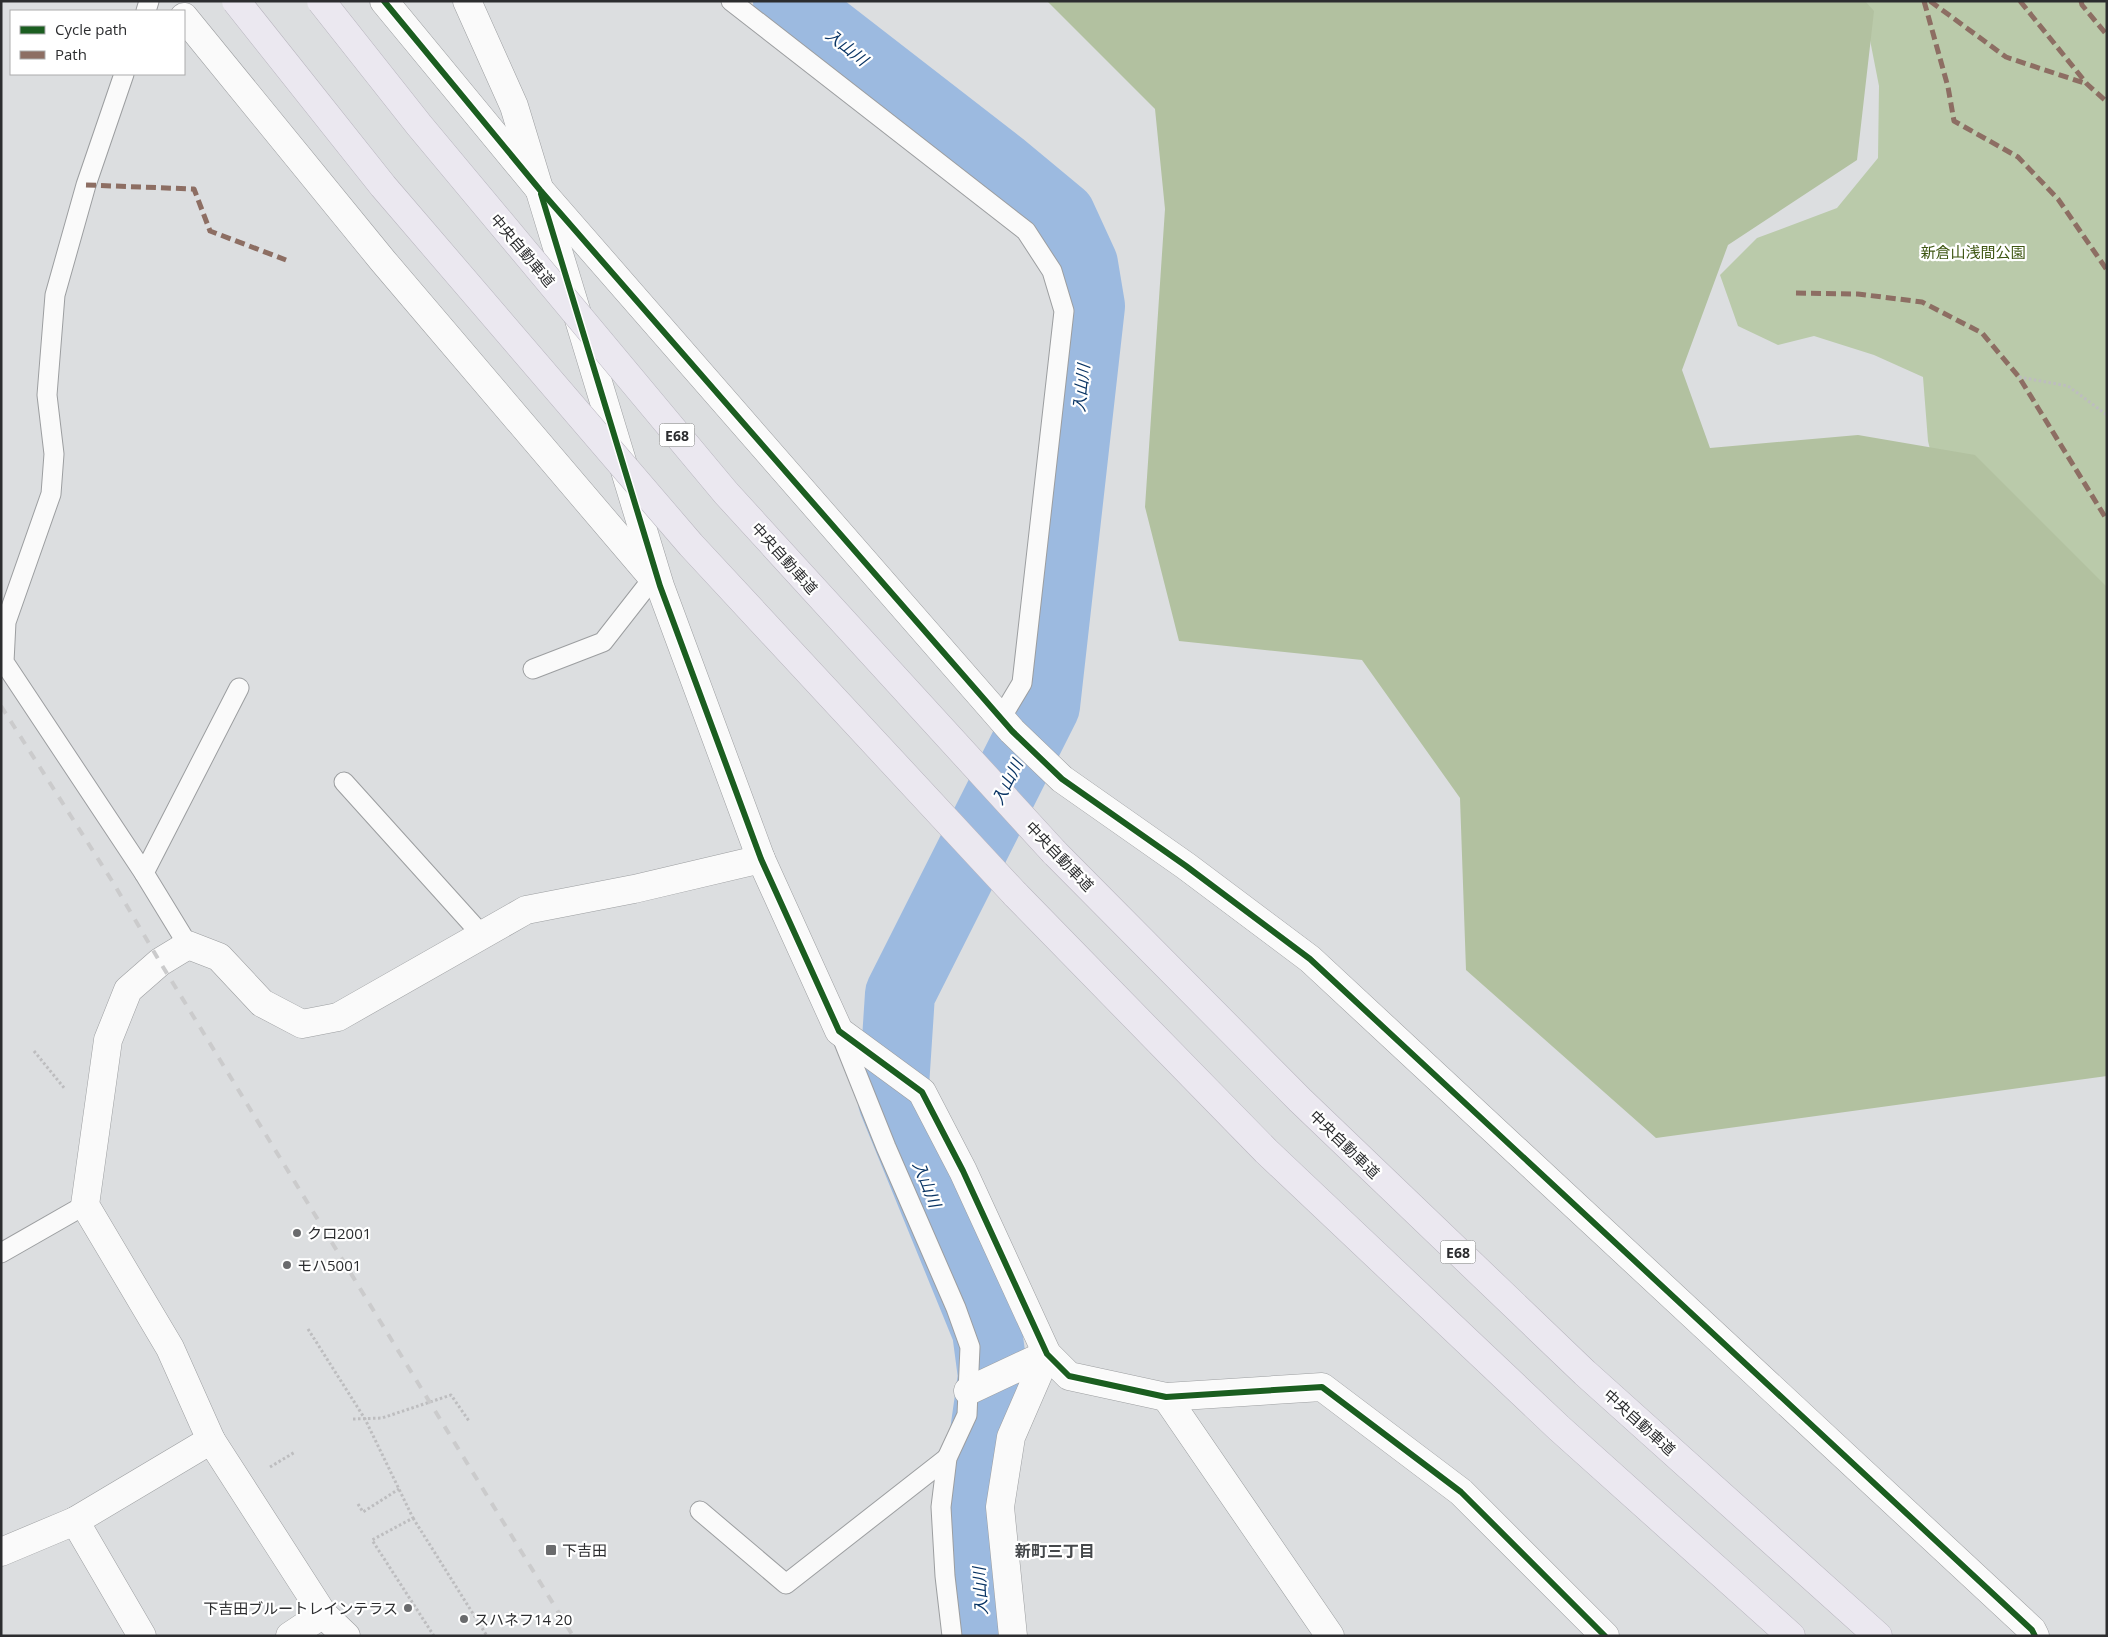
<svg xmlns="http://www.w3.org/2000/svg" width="2108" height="1637" viewBox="0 0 2108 1637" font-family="'Open Sans','Noto Sans JP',sans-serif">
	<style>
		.green { fill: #bacaaa }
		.forest { fill: #b2c1a0 }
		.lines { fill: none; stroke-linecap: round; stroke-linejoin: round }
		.river { stroke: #9cbae0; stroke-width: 70 }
		.service-casing { stroke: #9c9ea0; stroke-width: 21 }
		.minor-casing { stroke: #9c9ea0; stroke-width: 29 }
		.tertiary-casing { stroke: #9c9ea0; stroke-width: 29 }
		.secondary-casing { stroke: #9c9ea0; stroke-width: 29 }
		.motorway-casing { stroke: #b8b5be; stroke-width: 29 }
		.path { stroke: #bdbdbf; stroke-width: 3; stroke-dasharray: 2.5 2.5; stroke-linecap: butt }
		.service { stroke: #fafafa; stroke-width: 19 }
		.minor { stroke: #fafafa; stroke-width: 28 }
		.tertiary { stroke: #fafafa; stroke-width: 28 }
		.secondary { stroke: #fafafa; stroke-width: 28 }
		.motorway { stroke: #ebe8f0; stroke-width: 28 }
		.rail { stroke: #cbcbcc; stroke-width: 4; stroke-dasharray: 9 9; stroke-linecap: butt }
		.motorway-bridge-casing { stroke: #b8b5be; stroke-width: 29; stroke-linecap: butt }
		.motorway-bridge { stroke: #ebe8f0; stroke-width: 28 }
		.quiet { stroke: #8d6e63; stroke-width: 5; stroke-dasharray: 10 5; stroke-linecap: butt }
		.cycleway-casing { stroke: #fff; stroke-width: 9 }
		.cycleway { stroke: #1b5e20; stroke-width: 6 }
		.poi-dot { fill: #6a6b6d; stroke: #fff; stroke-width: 2 }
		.labels { text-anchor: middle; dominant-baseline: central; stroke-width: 4.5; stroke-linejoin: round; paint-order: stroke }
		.shield { fill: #fff; stroke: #6b6c6d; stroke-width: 1 }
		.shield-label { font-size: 14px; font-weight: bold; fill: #2c2d2f }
		.street-label { font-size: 15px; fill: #2c2d2f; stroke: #fff }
		.park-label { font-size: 15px; fill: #3e5612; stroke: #fff }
		.poi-label { font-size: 15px; fill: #2c2d2f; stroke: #fff; text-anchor: start }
		.water-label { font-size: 16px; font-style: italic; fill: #0a3565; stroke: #fff }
		.neighbourhood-label { font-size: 16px; font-weight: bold; fill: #44474a; stroke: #fff }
	</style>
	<rect width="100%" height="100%" fill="#dcdee0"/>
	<path class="green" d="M 1847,1 L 2107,1 L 2107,640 L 1940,491 L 1928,441 L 1923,377 L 1874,355 L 1814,336 L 1778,345 L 1738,326 L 1720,275 L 1757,238 L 1837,208 L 1878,158 L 1879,86 L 1870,40 Z"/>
	<path class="forest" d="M 1047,1 L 1865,1 L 1874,11 L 1857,160 L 1728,245 L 1682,370 L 1710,448 L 1858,435 L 1975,455 L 2107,587 L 2107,1076 L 1656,1138 L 1466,970 L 1460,798 L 1362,660 L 1179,641 L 1145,507 L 1165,209 L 1155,109 Z"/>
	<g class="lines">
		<path class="river" d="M 788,1 L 1002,167 L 1061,216 L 1083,264 L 1090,306 L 1045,706 L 900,994 L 893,1101 L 987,1331 L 993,1376 L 975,1503 L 982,1636"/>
		<defs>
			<g id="service">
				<path d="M 731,1 L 1026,231 L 1052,271 L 1064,311 L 1022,683 L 1001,718"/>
				<path d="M 146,11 L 149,1"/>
				<path d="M 124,74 L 86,185 L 55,295 L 47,395 L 54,454 L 51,494 L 6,622 L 4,662 L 144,873 L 188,945"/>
				<path d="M 533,669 L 603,642 L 653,578"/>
				<path d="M 344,782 L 482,935"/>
				<path d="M 144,873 L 239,688"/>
				<path d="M 840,1032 L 886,1147 L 956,1308 L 970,1347 L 967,1415 L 947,1458 L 941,1507 L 945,1576 L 952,1636"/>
				<path d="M 1,1253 L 85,1205"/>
				<path d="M 700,1511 L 786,1584 L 947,1458"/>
			</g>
			<g id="minor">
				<path d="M 384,1 L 540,190 L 1012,731 L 1062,779 L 1186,866 L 1310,959 L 2032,1630 L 2035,1636"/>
				<path d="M 467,1 L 514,106 L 660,586 L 761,859 L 839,1031 L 922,1092 L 963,1171 L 1047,1354 L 1069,1376 L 1166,1397 L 1322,1387 L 1461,1492 L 1605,1636"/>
				<path d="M 184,17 L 383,261 L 653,578"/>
				<path d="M 968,1391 L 1047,1354 L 1011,1437 L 1000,1507 L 1013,1636"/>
				<path d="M 1166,1397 L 1330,1636"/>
				<path d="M 211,1440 L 170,1348 L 85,1205 L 108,1040 L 128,990 L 160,962 L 188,945 L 219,957 L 262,1003 L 302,1024 L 338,1017 L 526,910 L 634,889 L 761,859"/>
				<path d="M 1,1552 L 75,1521"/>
				<path d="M 323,1614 L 346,1636"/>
			</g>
			<path id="tertiary" d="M 142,1636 L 75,1521 L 211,1440 L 323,1614"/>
			<path id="secondary" d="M 290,1636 L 323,1614"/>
			<g id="motorway">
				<path d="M 1054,852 L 1300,1100 L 1585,1373 L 1878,1636"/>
				<path d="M 1015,894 L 1266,1151 L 1559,1428 L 1791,1636"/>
			</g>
		</defs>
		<use href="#service" class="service-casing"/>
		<use href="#minor" class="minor-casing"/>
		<use href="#tertiary" class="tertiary-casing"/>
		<use href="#secondary" class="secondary-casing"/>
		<use href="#motorway" class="motorway-casing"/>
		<g class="path">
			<path d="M 2019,377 L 2068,386 L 2107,415"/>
			<path d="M 34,1051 L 65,1089"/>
			<path d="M 308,1329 L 365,1419 L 413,1518 L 372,1540 L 434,1636"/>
			<path d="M 353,1419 L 382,1418 L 451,1395 L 469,1421"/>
			<path d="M 270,1467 L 295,1452"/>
			<path d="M 358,1504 L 363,1512 L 399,1489"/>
			<path d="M 413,1518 L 487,1636"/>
		</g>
		<use href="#service" class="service"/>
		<use href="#minor" class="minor"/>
		<use href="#tertiary" class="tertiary"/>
		<use href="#secondary" class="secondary"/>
		<use href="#motorway" class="motorway"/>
		<path class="rail" d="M 1,706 L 114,884 L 160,962 L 573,1636"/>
		<defs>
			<g id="motorway-bridge">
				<path d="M 236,1 L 383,186 L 691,545 L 1015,894"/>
				<path d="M 321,1 L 419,125 L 726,493 L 1054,852"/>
			</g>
		</defs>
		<use href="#motorway-bridge" class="motorway-bridge-casing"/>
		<use href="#motorway-bridge" class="motorway-bridge"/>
		<g class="quiet">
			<path d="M 1924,1 L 1948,87 L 1954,121 L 2018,157 L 2058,199 L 2107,270"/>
			<path d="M 1930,1 L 2006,57 L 2087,84"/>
			<path d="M 2020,1 L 2087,84 L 2107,102"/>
			<path d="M 2081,1 L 2082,5 L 2107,35"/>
			<path d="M 86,185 L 194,189 L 210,231 L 286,260"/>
			<path d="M 1796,293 L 1858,294 L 1922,302 L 1982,333 L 2019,377 L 2107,520"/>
		</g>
		<defs>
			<g id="cycleway">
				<path d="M 384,1 L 540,190 L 1012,731 L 1062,779 L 1186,866 L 1310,959 L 2032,1630 L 2035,1636"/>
				<path d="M 541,194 L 660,586 L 761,859 L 839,1031 L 922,1092 L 963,1171 L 1047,1354 L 1069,1376 L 1166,1397 L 1322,1387 L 1461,1492 L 1605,1636"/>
			</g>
		</defs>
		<use href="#cycleway" class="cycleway-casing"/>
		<use href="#cycleway" class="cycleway"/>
	</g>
	<g class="poi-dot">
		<circle cx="297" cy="1233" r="5"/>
		<circle cx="287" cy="1265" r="5"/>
		<rect x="545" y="1544" width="12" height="12" rx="2.5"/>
		<circle cx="408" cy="1608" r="5"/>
		<circle cx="464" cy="1619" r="5"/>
	</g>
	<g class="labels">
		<g class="shield">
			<rect x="659.5" y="423.5" width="35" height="23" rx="4"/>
			<rect x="1440.5" y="1240.5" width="35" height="23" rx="4"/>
		</g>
		<g class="shield-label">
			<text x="677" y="435">E68</text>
			<text x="1458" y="1252">E68</text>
		</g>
		<g class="street-label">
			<text transform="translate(523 250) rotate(50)">中央自動車道</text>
			<text transform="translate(785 558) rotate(48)">中央自動車道</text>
			<text transform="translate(1060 856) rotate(46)">中央自動車道</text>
			<text transform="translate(1345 1144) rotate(44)">中央自動車道</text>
			<text transform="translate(1640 1422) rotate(42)">中央自動車道</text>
		</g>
		<g class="park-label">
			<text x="1973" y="252">新倉山浅間公園</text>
		</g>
		<g class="poi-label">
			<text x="307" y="1233">クロ2001</text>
			<text x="297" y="1265">モハ5001</text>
			<text x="562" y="1550">下吉田</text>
			<text x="398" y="1608" text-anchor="end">下吉田ブルートレインテラス</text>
			<text x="474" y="1619">スハネフ14 20</text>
		</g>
		<g class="water-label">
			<text transform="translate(847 47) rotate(38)">入山川</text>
			<text transform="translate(1081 388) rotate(-84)">入山川</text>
			<text transform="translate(1007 782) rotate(-63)">入山川</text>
			<text transform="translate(927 1184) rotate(68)">入山川</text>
			<text transform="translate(980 1591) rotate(-93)">入山川</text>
		</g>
		<g class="neighbourhood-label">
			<text x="1055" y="1551">新町三丁目</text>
		</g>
	</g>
	<rect width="2108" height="1637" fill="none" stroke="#2c2d2f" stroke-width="5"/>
	<rect x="10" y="10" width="175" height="65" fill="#ffffff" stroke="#ababac"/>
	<rect x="20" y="26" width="25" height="8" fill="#1b5e20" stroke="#ababac"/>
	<text x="55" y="35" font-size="15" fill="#2c2d2f">Cycle path</text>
	<rect x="20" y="51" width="25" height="8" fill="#8d6e63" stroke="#ababac"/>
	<text x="55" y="60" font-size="15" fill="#2c2d2f">Path</text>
</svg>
